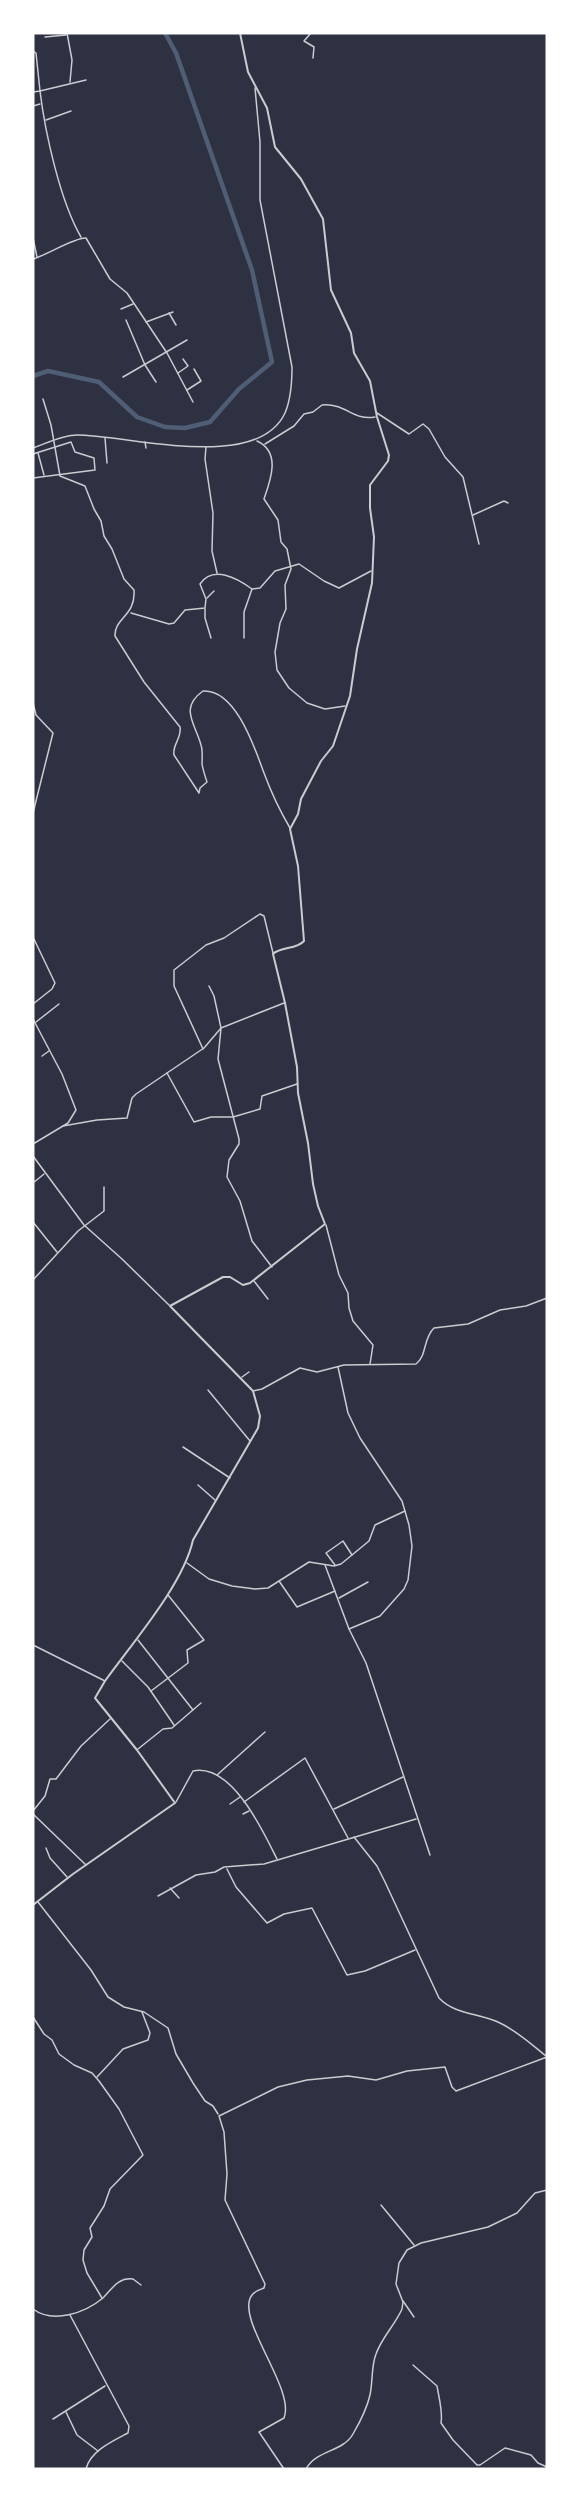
<svg xmlns="http://www.w3.org/2000/svg" width="580" height="2502" viewBox="0 0 580 2502" font-family="'Fira Sans',sans-serif">
	<style>
		.lines { fill: none; stroke-linecap: round; stroke-linejoin: round }
		.river { stroke: #4f5d75; stroke-width: 4.5 }
		.minor { stroke: #caccd0; stroke-width: 1.5 }
		.tertiary { stroke: #caccd0; stroke-width: 2 }
	</style>
	<rect width="100%" height="100%" fill="#2d3142"/>
	<g class="lines">
		<path class="river" d="M 33,376 L 48,371 L 99,382 L 137,417 L 165,427 L 185,428 L 210,422 L 239,389 L 272,362 L 252,270 L 176,53 L 165,33"/>
		<g class="minor">
			<path d="M 67,33 L 72,60 L 70,82"/>
			<path d="M 311,33 L 304,41 L 314,47 L 313,58"/>
			<path d="M 45,37 L 66,35"/>
			<path d="M 33,51 L 36,53 L 40,91 L 86,80"/>
			<path d="M 33,92 L 40,91 C 45,132 60,201 81,237"/>
			<path d="M 33,106 L 40,104"/>
			<path d="M 46,120 L 71,111"/>
			<path d="M 33,238 L 37,257"/>
			<path d="M 33,259 C 47,255 75,237 86,238 L 110,279 L 127,293 L 167,353 L 193,402"/>
			<path d="M 121,309 L 133,304"/>
			<path d="M 169,313 L 176,325"/>
			<path d="M 126,320 L 145,365 L 156,382"/>
			<path d="M 146,322 L 173,312"/>
			<path d="M 178,373 L 188,366 L 183,359"/>
			<path d="M 123,377 L 187,340"/>
			<path d="M 187,390 L 201,381 L 194,369"/>
			<path d="M 43,399 L 51,425 L 60,476 L 85,486 L 94,509 L 101,521 L 104,536 L 112,549 L 124,579 L 134,590 C 136,616 114,618 115,636 L 144,682 L 180,727 C 182,738 172,745 174,755 L 199,793 L 200,788 L 207,782 C 205,776 203,770 202,764 C 202,758 203,751 201,745 C 195,723 179,708 203,691 C 236,689 255,749 264,773 C 271,792 280,811 290,828"/>
			<path d="M 377,413 L 409,434 L 423,424 L 429,429 L 445,457 L 463,477 L 479,544"/>
			<path d="M 105,438 L 107,463"/>
			<path d="M 257,441 C 281,452 271,479 264,499 L 278,520 L 281,542 L 287,549 L 291,569 L 285,585 L 286,609 L 280,623 L 275,652 L 277,670 L 289,688 L 307,703 L 325,709 L 345,706"/>
			<path d="M 145,442 L 146,448"/>
			<path d="M 265,444 L 294,426 L 304,414 L 313,412 L 322,405 C 346,403 353,421 375,417"/>
			<path d="M 206,447 L 205,459 L 213,513 L 212,551 L 217,573"/>
			<path d="M 33,448 C 47,443 63,435 77,435 C 129,435 257,473 285,413 C 291,399 292,382 292,367 L 260,200 L 260,142 L 255,88"/>
			<path d="M 38,453 L 44,475"/>
			<path d="M 33,454 L 71,442 L 75,452 L 94,458 L 95,470 L 33,478"/>
			<path d="M 473,515 L 504,501 L 508,503"/>
			<path d="M 207,598 L 214,591"/>
			<path d="M 205,609 L 205,618 L 211,638"/>
			<path d="M 131,613 L 169,624 L 174,623 L 185,610 L 205,608 L 206,599 L 200,584 C 213,565 237,578 252,589"/>
			<path d="M 244,638 L 244,612 L 252,589 L 260,588 L 275,571 L 299,564 L 324,581 L 339,588 L 371,571"/>
			<path d="M 33,703 L 36,715 L 53,733 L 33,813"/>
			<path d="M 33,937 L 55,983 L 52,989 L 33,1004"/>
			<path d="M 209,986 L 214,996 L 221,1028 L 218,1059 L 239,1139 L 239,1144 L 229,1160 L 227,1177 L 240,1201 L 252,1241 L 272,1267"/>
			<path d="M 33,1019 L 62,1074 L 76,1110 L 68,1123 L 33,1144"/>
			<path d="M 36,1022 L 59,1004"/>
			<path d="M 203,1049 L 174,986 L 174,970 L 206,945 L 224,938 L 260,914 L 264,916 L 273,953"/>
			<path d="M 42,1056 L 49,1051"/>
			<path d="M 167,1073 L 194,1122 L 211,1117 L 233,1117 L 260,1109 L 262,1096 L 297,1084"/>
			<path d="M 63,1126 L 97,1120 L 127,1118 L 132,1098 L 136,1094 L 204,1048 L 221,1028 L 284,1003"/>
			<path d="M 33,1156 L 84,1225 L 122,1259 L 169,1305"/>
			<path d="M 33,1183 L 44,1174"/>
			<path d="M 33,1222 L 57,1252"/>
			<path d="M 326,1225 L 339,1275 L 348,1293 L 349,1308 L 353,1321 L 373,1345 L 370,1364"/>
			<path d="M 33,1280 L 78,1231 L 104,1211 L 104,1187"/>
			<path d="M 254,1281 L 268,1299"/>
			<path d="M 338,1367 L 348,1413 L 360,1438 L 402,1501 L 409,1525 L 412,1546 L 408,1580 L 404,1589 L 380,1616 L 349,1629"/>
			<path d="M 242,1377 L 249,1372"/>
			<path d="M 208,1390 L 250,1441"/>
			<path d="M 253,1391 L 262,1389 L 300,1368 L 317,1372 L 344,1365 L 416,1364 C 427,1356 423,1338 434,1328 L 468,1324 L 500,1310 L 526,1306 L 547,1298"/>
			<path d="M 183,1447 L 230,1478"/>
			<path d="M 198,1485 L 215,1500"/>
			<path d="M 187,1563 L 209,1579 L 232,1586 L 255,1589 L 268,1588 L 309,1562 L 334,1566 L 341,1564 L 369,1541 L 375,1525 L 405,1511"/>
			<path d="M 325,1565 L 349,1629 L 366,1663 L 430,1855"/>
			<path d="M 335,1565 L 326,1553 L 343,1541 L 352,1555"/>
			<path d="M 279,1581 L 297,1607 L 335,1591"/>
			<path d="M 339,1598 L 368,1582"/>
			<path d="M 138,1640 L 193,1710"/>
			<path d="M 33,1645 L 105,1681"/>
			<path d="M 122,1661 L 148,1687 L 174,1725"/>
			<path d="M 151,1691 L 188,1663 L 187,1650 L 204,1640 L 168,1595"/>
			<path d="M 138,1749 L 163,1729 L 172,1728 L 201,1703"/>
			<path d="M 217,1775 L 265,1732"/>
			<path d="M 176,1802 L 193,1771 C 232,1763 263,1831 277,1859"/>
			<path d="M 244,1802 L 305,1758 L 348,1838"/>
			<path d="M 230,1804 L 240,1797"/>
			<path d="M 334,1809 L 403,1777"/>
			<path d="M 33,1811 L 45,1796 L 50,1779 L 56,1779 L 81,1746 L 110,1719"/>
			<path d="M 33,1814 L 86,1865"/>
			<path d="M 243,1814 L 249,1811"/>
			<path d="M 354,1837 L 377,1866 L 385,1882 L 439,1998 C 455,2015 480,2013 500,2023 C 517,2031 531,2044 546,2056"/>
			<path d="M 46,1848 L 50,1858 L 67,1877"/>
			<path d="M 227,1869 L 236,1887 L 267,1923 L 284,1914 L 312,1908 L 347,1975 L 365,1971 L 415,1950"/>
			<path d="M 170,1888 L 179,1898"/>
			<path d="M 158,1896 L 196,1875 L 215,1872 L 224,1867 L 264,1864 L 416,1819"/>
			<path d="M 38,1902 L 91,1970 L 108,1997 L 124,2007 L 144,2012 L 168,2028 L 176,2054 L 193,2083 L 205,2101 L 213,2106 L 218,2114"/>
			<path d="M 33,2017 L 44,2034 L 52,2040 L 59,2054 L 74,2065 L 92,2073 L 99,2081 L 119,2109 L 143,2155 L 110,2189 L 104,2206 L 90,2228 L 92,2237 L 84,2250 L 83,2260 L 87,2273 L 102,2298"/>
			<path d="M 97,2077 L 123,2049 L 148,2040 L 150,2033 L 142,2012"/>
			<path d="M 381,2205 L 414,2245"/>
			<path d="M 403,2301 L 414,2317"/>
			<path d="M 33,2309 C 53,2324 85,2313 103,2298 C 112,2289 118,2277 133,2279 L 141,2285"/>
			<path d="M 70,2315 L 129,2426 L 128,2433 C 113,2441 90,2451 86,2469"/>
			<path d="M 413,2365 L 437,2386 C 439,2398 443,2412 441,2423 L 453,2440 L 477,2465 L 480,2465 L 505,2448 L 531,2455 L 538,2463 L 547,2467"/>
			<path d="M 66,2412 L 77,2435 L 98,2451"/>
			<path d="M 53,2419 L 105,2386"/>
			<path d="M 284,2469 L 259,2432 L 284,2418 C 296,2389 234,2318 252,2295 C 255,2291 259,2290 264,2288 L 265,2284 L 225,2200 L 227,2174 L 224,2132 L 219,2116 L 278,2087 L 307,2080 L 348,2076 L 376,2080 L 407,2071 L 445,2067 L 452,2087 L 456,2091 L 547,2057"/>
			<path d="M 306,2469 C 316,2450 343,2452 353,2434 C 360,2422 367,2408 370,2395 C 373,2381 371,2367 376,2354 C 382,2337 395,2325 402,2309 L 403,2302 L 396,2284 L 399,2263 L 407,2250 L 421,2243 L 488,2227 L 517,2213 L 535,2193 L 547,2190"/>
		</g>
		<path class="tertiary" d="M 33,1905 L 73,1874 L 175,1803 L 137,1750 L 95,1698 L 105,1681 C 133,1642 183,1585 193,1540 L 258,1428 L 260,1416 L 253,1391 L 170,1306 L 223,1277 L 230,1277 L 243,1285 L 250,1283 L 325,1224 L 318,1206 L 313,1184 L 308,1143 L 298,1093 L 297,1067 L 285,1003 L 273,954 C 281,946 296,950 304,941 L 298,866 L 290,829 L 298,814 L 301,799 L 321,761 L 333,746 L 350,696 L 357,649 L 372,583 L 374,537 L 370,508 L 370,485 L 388,461 L 389,455 L 377,417 L 370,381 L 354,353 L 351,333 L 331,290 L 323,219 L 301,179 L 275,147 L 267,108 L 248,72 L 240,33"/>
	</g>
	<rect width="580" height="2502" fill="none" stroke="#ffffff" stroke-width="69"/>
</svg>
